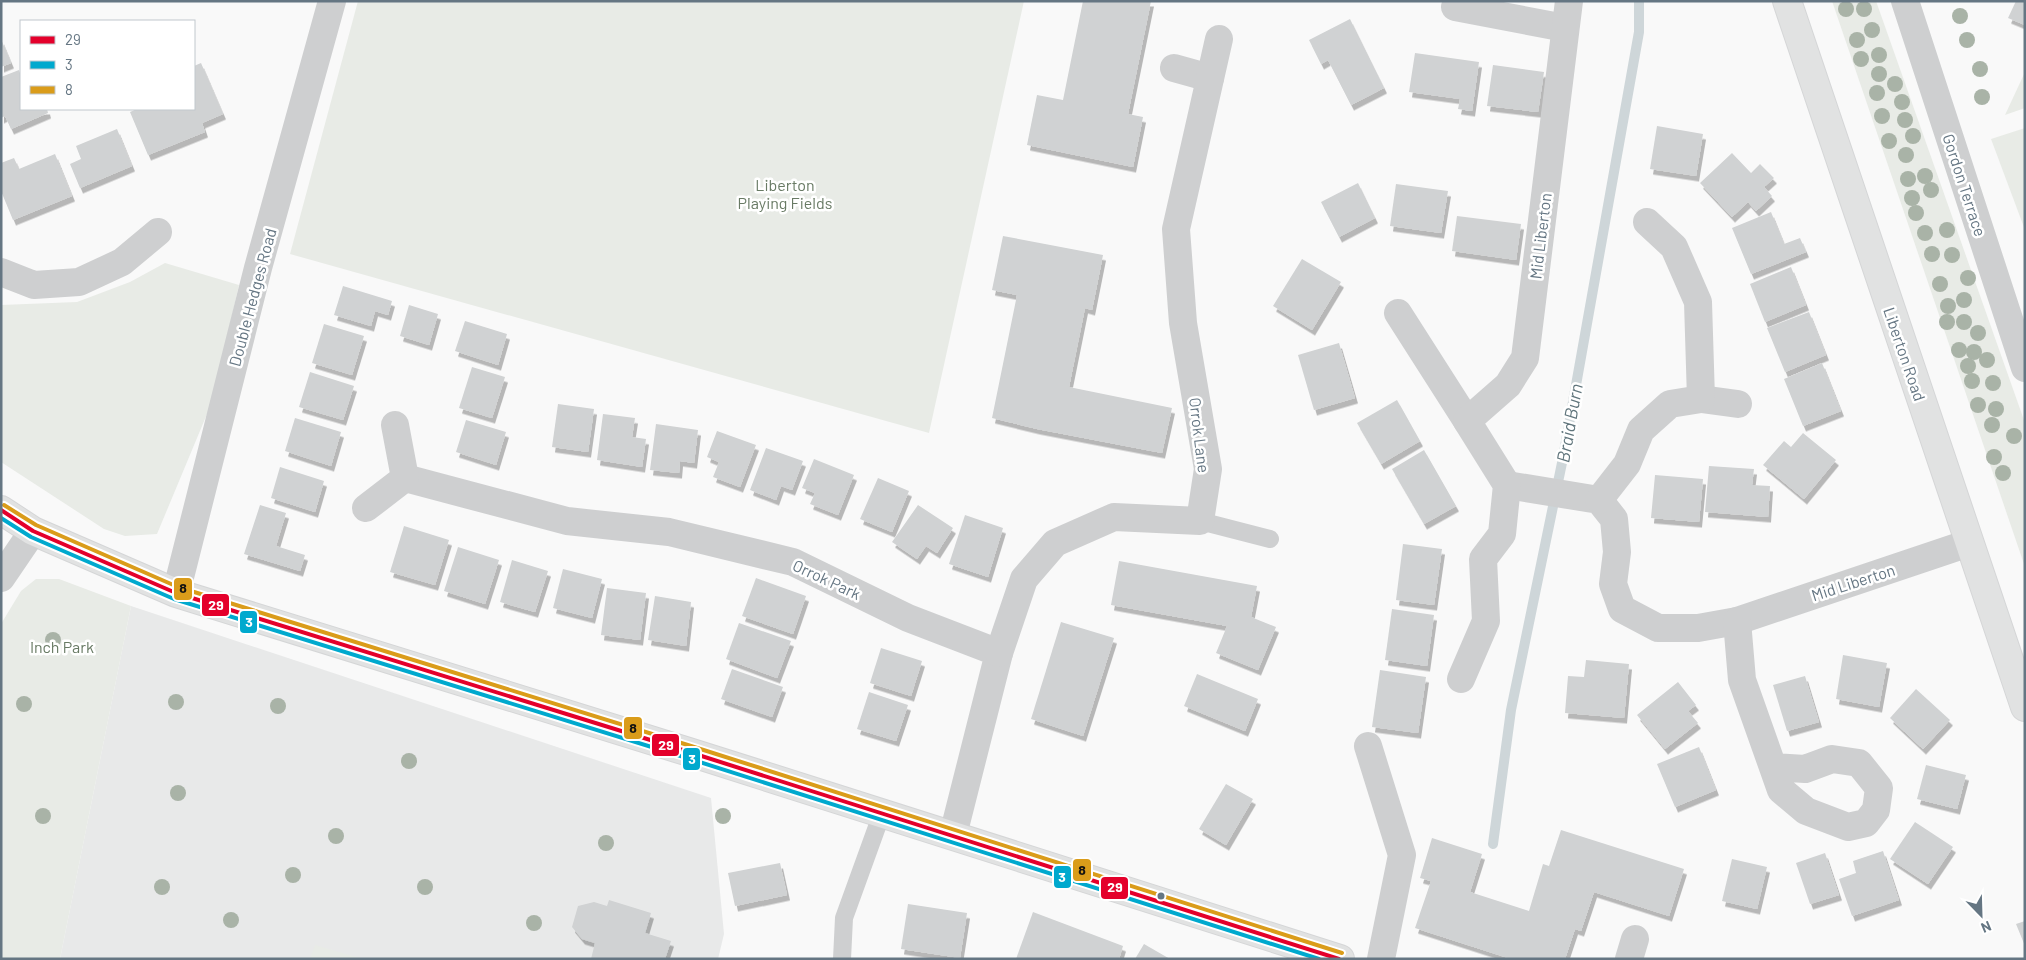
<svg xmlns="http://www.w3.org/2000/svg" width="2026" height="960" viewBox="0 0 2026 960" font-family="Barlow,sans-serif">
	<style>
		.built { fill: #e8e9e9 }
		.green { fill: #e8ebe6 }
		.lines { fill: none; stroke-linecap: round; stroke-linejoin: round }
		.stream { stroke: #ced6d9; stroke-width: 10 }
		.building { fill: #d0d2d3; filter: url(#shadow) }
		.primary-casing { stroke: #d5d6d7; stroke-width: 30 }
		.service { stroke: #cecfd0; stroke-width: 18 }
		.minor { stroke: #cecfd0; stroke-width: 28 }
		.tertiary { stroke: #cecfd0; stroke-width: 28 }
		.primary { stroke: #e1e2e2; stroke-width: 28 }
		.bus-1-casing { stroke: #fff; stroke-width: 8 }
		.bus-2-casing { stroke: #fff; stroke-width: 8 }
		.bus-3-casing { stroke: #fff; stroke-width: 8 }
		.bus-1 { stroke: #e4002b; stroke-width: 4 }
		.bus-2 { stroke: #00a9ce; stroke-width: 4 }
		.bus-3 { stroke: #da9c1a; stroke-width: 4 }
		.tree { fill: #a9b3a7 }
		.bus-dot { fill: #657683; stroke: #fff; stroke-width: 2 }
		.labels { text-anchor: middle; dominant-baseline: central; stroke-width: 5; stroke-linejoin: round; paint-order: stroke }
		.park-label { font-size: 16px; fill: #687a64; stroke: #fff }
		.street-label { font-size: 16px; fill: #657683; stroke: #fff }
		.water-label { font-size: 18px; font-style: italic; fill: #60757c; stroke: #fff }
		.line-badge { stroke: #fff; stroke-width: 2 }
		.badge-label { font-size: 14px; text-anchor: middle; font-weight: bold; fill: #fff }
		.pale-badge-label { font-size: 14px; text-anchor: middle; font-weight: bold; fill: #111 }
	</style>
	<defs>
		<filter id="shadow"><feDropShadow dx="3" dy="5.5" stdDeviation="0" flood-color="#0004"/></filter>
	</defs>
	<rect width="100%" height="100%" fill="#f9f9f9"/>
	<path class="built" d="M 131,606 L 711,798 L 724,934 L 718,959 L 60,959 Z"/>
	<g class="green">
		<path d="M 358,1 L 1024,1 L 929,433 L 290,254 Z"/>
		<path d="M 1832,1 L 1876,1 L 2025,423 L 2025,567 Z"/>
		<path d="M 2025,72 L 2025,108 L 2005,115 Z"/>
		<path d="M 2025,128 L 2025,230 L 1991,139 Z"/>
		<path d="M 165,263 L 239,285 L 212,402 L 157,534 L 125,536 L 104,529 L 1,462 L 1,305 L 77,302 L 130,282 Z"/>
		<path d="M 36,579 L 59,579 L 131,606 L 60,959 L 1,959 L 1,624 L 21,591 Z"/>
		<path d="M 315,945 L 363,959 L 310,959 Z"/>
	</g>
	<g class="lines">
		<path class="stream" d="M 1493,844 L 1511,710 L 1563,458 L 1639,32 L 1639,1"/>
	</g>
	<g class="building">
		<path d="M 1083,1 L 1151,1 L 1128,114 L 1143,117 L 1133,167 L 1027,145 L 1037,95 L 1063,100 Z"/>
		<path d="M 2016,1 L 2025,1 L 2025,25 L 2008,18 Z"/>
		<path d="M 1350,19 L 1384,88 L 1351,105 L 1328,60 L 1321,64 L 1309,40 Z"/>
		<path d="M 1,39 L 11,63 L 1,67 Z"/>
		<path d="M 1415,53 L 1479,62 L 1472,111 L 1458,109 L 1460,99 L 1409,92 Z"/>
		<path d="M 201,63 L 223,114 L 202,123 L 205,132 L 148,155 L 130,112 L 137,109 L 194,109 L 194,66 Z"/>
		<path d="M 1493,65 L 1544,72 L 1538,112 L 1487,106 Z"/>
		<path d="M 19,70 L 21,76 L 21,109 L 47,109 L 48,113 L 11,129 L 5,116 L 1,118 L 1,77 Z"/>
		<path d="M 1657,126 L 1703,134 L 1696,176 L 1650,169 Z"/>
		<path d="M 117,129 L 132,166 L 80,188 L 70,164 L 81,159 L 76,146 Z"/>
		<path d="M 1732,153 L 1751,173 L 1760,164 L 1774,178 L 1764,187 L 1772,196 L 1756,211 L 1748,202 L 1732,217 L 1700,183 Z"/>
		<path d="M 55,154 L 72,196 L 13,220 L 1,191 L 1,163 L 14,158 L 19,169 Z"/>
		<path d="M 1358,183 L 1375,218 L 1339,237 L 1321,202 Z"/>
		<path d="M 1396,184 L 1448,191 L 1441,233 L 1390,226 Z"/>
		<path d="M 1771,212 L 1784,244 L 1800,238 L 1806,252 L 1751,274 L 1732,228 Z"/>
		<path d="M 1457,216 L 1521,224 L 1516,260 L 1452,251 Z"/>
		<path d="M 1003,236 L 1103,255 L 1092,310 L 1085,308 L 1069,387 L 1172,408 L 1162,453 L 1037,429 L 992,418 L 1017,295 L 992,290 Z"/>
		<path d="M 1302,259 L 1341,282 L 1312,330 L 1273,306 Z"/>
		<path d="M 1791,267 L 1806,305 L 1765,322 L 1750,284 Z"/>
		<path d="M 343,286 L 392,301 L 388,315 L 375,311 L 371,326 L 334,315 Z"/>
		<path d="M 409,305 L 438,314 L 429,345 L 400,336 Z"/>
		<path d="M 1809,312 L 1826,355 L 1785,372 L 1767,328 Z"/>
		<path d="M 465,321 L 507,334 L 498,365 L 455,351 Z"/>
		<path d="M 324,324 L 364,336 L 352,375 L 312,363 Z"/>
		<path d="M 1339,343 L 1355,398 L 1314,410 L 1298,355 Z"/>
		<path d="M 1822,363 L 1841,411 L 1803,426 L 1784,379 Z"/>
		<path d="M 472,367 L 505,377 L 492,418 L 459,408 Z"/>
		<path d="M 310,372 L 354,386 L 343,420 L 299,407 Z"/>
		<path d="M 1397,400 L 1420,441 L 1381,464 L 1357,423 Z"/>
		<path d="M 558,404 L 594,409 L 588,452 L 552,447 Z"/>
		<path d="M 603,414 L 635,418 L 632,437 L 646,439 L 642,467 L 597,460 Z"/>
		<path d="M 295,418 L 341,432 L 331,466 L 285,451 Z"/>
		<path d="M 466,420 L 506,432 L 496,465 L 456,452 Z"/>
		<path d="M 656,424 L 698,430 L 694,463 L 680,461 L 679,473 L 650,470 Z"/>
		<path d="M 717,431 L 756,445 L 740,487 L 713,477 L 719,462 L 707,457 Z"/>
		<path d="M 1803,433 L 1836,460 L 1804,499 L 1763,465 L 1784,441 L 1791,447 Z"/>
		<path d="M 766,448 L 803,461 L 792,490 L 781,486 L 776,500 L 750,490 Z"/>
		<path d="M 1424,450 L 1456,506 L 1424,524 L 1392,469 Z"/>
		<path d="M 814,459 L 854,475 L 838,515 L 810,504 L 815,493 L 802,488 Z"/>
		<path d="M 1709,466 L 1754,469 L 1752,485 L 1770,486 L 1768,517 L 1705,512 Z"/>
		<path d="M 280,467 L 324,481 L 315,512 L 271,498 Z"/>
		<path d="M 1655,475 L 1703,479 L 1699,522 L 1651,518 Z"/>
		<path d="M 878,478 L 909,491 L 892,532 L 860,519 Z"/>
		<path d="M 260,505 L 286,513 L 276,546 L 305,555 L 300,571 L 244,554 Z"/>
		<path d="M 918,505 L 953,528 L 937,553 L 926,546 L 917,559 L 892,542 Z"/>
		<path d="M 965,515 L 1003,528 L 988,577 L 949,564 Z"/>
		<path d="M 404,526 L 449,540 L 435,585 L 390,572 Z"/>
		<path d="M 1403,544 L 1442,549 L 1434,605 L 1396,600 Z"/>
		<path d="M 458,547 L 499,560 L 485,604 L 444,591 Z"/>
		<path d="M 512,560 L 548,571 L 535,612 L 500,602 Z"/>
		<path d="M 1119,561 L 1257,586 L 1251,617 L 1276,627 L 1258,670 L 1216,653 L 1227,626 L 1111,605 Z"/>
		<path d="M 563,569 L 602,579 L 592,618 L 553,608 Z"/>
		<path d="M 756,578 L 806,596 L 793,634 L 742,616 Z"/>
		<path d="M 607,588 L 646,593 L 640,640 L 601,635 Z"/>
		<path d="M 655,596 L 691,602 L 686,646 L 648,640 Z"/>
		<path d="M 1392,609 L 1434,615 L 1427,666 L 1385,660 Z"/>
		<path d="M 1061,622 L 1114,638 L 1083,736 L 1031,719 Z"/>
		<path d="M 739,623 L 791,641 L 777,678 L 726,659 Z"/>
		<path d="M 881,648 L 922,661 L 911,696 L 870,683 Z"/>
		<path d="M 1843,655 L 1887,663 L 1879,707 L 1836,699 Z"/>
		<path d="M 1586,660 L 1629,664 L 1624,718 L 1565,713 L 1568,676 L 1584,677 Z"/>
		<path d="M 732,669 L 783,687 L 772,717 L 721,699 Z"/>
		<path d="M 1380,670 L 1426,677 L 1418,733 L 1372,727 Z"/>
		<path d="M 1197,674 L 1258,699 L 1245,731 L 1184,706 Z"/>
		<path d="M 1805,676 L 1819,722 L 1787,731 L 1773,685 Z"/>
		<path d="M 1678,682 L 1696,705 L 1688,711 L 1698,723 L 1665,749 L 1637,715 Z"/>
		<path d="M 1916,689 L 1950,720 L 1923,749 L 1890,718 Z"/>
		<path d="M 869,692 L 908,705 L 896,741 L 857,729 Z"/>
		<path d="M 1699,747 L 1716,790 L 1675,807 L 1657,764 Z"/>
		<path d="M 1926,765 L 1966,775 L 1957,809 L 1917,799 Z"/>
		<path d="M 1226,784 L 1253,799 L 1226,845 L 1199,829 Z"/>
		<path d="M 1915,822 L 1953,847 L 1928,884 L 1890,859 Z"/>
		<path d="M 1561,830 L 1684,869 L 1669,916 L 1594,892 L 1581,931 L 1575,929 L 1565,959 L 1511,959 L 1415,928 L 1431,881 L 1420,878 L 1432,838 L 1482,854 L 1470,892 L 1529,911 L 1543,864 L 1549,866 Z"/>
		<path d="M 1883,851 L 1899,900 L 1852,916 L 1839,879 L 1856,873 L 1853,861 Z"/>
		<path d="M 1825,853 L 1839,895 L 1810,904 L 1796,863 Z"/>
		<path d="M 1732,859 L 1767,867 L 1757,909 L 1722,901 Z"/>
		<path d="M 780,863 L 787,895 L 735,906 L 728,873 Z"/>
		<path d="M 609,900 L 651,913 L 645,933 L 671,941 L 665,959 L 591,959 L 595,943 L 582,939 L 572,927 L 578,906 L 594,902 L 607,906 Z"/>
		<path d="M 908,904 L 967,913 L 960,958 L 901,949 Z"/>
		<path d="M 1033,912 L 1123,946 L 1119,959 L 1016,959 Z"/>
		<path d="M 2025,921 L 2025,946 L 2016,924 Z"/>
		<path d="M 1144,944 L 1170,959 L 1135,959 Z"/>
	</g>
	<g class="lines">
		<defs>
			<g id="primary">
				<path d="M 1787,1 L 2025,707"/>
				<path d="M 1,510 L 33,531 L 176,593 L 689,752 L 1340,959"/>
			</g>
		</defs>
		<use href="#primary" class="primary-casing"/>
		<g class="service">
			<path d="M 1200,521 L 1270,539"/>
			<path d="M 842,959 L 844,918 L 882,813"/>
		</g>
		<g class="minor">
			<path d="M 1905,1 L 2025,368"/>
			<path d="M 1455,7 L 1565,28"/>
			<path d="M 1174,68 L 1210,78"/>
			<path d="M 1,272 L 34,285 L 79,282 L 122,262 L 158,232"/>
			<path d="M 1398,313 L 1467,421"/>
			<path d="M 1701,399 L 1738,404"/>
			<path d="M 405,478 L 567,521 L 669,532 L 793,562 L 908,618 L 999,653 L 953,835"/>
			<path d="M 1507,485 L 1599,500 L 1614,519 L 1617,552 L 1613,584 L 1622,609 L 1658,628 L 1698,628 L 1737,621 L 1969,543"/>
			<path d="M 1599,500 L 1627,464 L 1641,430 L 1670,404 L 1701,399 L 1698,302 L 1674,247 L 1647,222"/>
			<path d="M 366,508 L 405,478 L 395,425"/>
			<path d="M 1,578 L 33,531"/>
			<path d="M 1737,621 L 1742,680 L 1781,790 L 1806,811 L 1848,827 L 1866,823 L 1876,810 L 1879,788 L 1859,763 L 1832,759 L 1805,769 L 1773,767"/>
			<path d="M 999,653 L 1024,579 L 1055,543 L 1114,517 L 1200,521 L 1208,469 L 1183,323 L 1176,229 L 1219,39"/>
			<path d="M 1461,679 L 1486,621 L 1483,559 L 1502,534 L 1507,485 L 1467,421 L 1508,385 L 1525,358 L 1569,1"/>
			<path d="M 1368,746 L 1402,855 L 1381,959"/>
			<path d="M 1629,959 L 1635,939"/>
		</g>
		<path class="tertiary" d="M 176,593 L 258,268 L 332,1"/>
		<use href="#primary" class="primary"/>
		<defs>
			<path id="bus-1" d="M 1,510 L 33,531 L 176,593 L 689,752 L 1339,959"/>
			<path id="bus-2" d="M 1,518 L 31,537 L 174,599 L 687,758 L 1319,959"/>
			<path id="bus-3" d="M 4,505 L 36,525 L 178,587 L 691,746 L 1342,953"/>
		</defs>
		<use href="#bus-1" class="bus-1-casing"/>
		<use href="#bus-2" class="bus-2-casing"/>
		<use href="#bus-3" class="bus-3-casing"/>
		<use href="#bus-1" class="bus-1"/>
		<use href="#bus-2" class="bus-2"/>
		<use href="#bus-3" class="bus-3"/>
	</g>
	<g class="tree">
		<circle cx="1846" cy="9" r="8"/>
		<circle cx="1864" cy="9" r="8"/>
		<circle cx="1960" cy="16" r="8"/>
		<circle cx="1872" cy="30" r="8"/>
		<circle cx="1857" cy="40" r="8"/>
		<circle cx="1967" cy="40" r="8"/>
		<circle cx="1879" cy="55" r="8"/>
		<circle cx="1861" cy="59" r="8"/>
		<circle cx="1980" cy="69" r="8"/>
		<circle cx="1879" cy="74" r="8"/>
		<circle cx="1895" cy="84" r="8"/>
		<circle cx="1877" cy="93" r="8"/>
		<circle cx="1982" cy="97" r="8"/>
		<circle cx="1902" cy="102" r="8"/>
		<circle cx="1882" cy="116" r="8"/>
		<circle cx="1905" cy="120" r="8"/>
		<circle cx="1913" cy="136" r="8"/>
		<circle cx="1889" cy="141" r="8"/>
		<circle cx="1906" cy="155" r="8"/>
		<circle cx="1925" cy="176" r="8"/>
		<circle cx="1908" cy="179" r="8"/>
		<circle cx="1931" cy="190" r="8"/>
		<circle cx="1912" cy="198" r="8"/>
		<circle cx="1916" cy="213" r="8"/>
		<circle cx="1947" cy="230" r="8"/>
		<circle cx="1925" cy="233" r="8"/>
		<circle cx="1932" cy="254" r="8"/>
		<circle cx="1952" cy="255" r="8"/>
		<circle cx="1968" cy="278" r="8"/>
		<circle cx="1940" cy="284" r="8"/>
		<circle cx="1964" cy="300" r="8"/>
		<circle cx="1948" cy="306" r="8"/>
		<circle cx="1947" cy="322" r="8"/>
		<circle cx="1964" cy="322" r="8"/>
		<circle cx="1978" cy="333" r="8"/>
		<circle cx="1959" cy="350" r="8"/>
		<circle cx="1974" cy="352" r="8"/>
		<circle cx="1987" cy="360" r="8"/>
		<circle cx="1968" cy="366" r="8"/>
		<circle cx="1972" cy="381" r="8"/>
		<circle cx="1993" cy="383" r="8"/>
		<circle cx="1978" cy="405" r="8"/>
		<circle cx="1996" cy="409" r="8"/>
		<circle cx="1992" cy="425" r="8"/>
		<circle cx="2014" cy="436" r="8"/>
		<circle cx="1994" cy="457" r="8"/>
		<circle cx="2003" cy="473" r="8"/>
		<circle cx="53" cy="640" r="8"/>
		<circle cx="176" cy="702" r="8"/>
		<circle cx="24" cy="704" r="8"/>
		<circle cx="278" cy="706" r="8"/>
		<circle cx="409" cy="761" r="8"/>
		<circle cx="178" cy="793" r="8"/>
		<circle cx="43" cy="816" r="8"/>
		<circle cx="723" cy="816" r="8"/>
		<circle cx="336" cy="836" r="8"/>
		<circle cx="606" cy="843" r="8"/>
		<circle cx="293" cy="875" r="8"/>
		<circle cx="162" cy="887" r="8"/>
		<circle cx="425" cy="887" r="8"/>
		<circle cx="231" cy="920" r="8"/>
		<circle cx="534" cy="923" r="8"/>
	</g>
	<circle class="bus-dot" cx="1161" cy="896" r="4.5"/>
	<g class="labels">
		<g class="park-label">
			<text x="785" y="184">Liberton<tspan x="785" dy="18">Playing Fields</tspan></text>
			<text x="62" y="646">Inch Park</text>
		</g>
		<g class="street-label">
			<text transform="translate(1965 185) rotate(72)">Gordon Terrace</text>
			<text transform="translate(1540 236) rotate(-83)">Mid Liberton</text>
			<text transform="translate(252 297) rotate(-75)">Double Hedges Road</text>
			<text transform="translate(1905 354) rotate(71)">Liberton Road</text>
			<text transform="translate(1200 435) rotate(83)">Orrok Lane</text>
			<text transform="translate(827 579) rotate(25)">Orrok Park</text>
			<text transform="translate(1853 582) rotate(-18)">Mid Liberton</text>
		</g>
		<g class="water-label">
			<text transform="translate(1569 423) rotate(-80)">Braid Burn</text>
		</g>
	</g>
	<g class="line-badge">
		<rect x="173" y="577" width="20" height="24" rx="5" fill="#da9c1a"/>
		<rect x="201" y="593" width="29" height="24" rx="5" fill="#e4002b"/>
		<rect x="239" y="610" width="19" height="24" rx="5" fill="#00a9ce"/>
		<rect x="623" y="716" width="20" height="24" rx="5" fill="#da9c1a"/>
		<rect x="651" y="733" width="29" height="24" rx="5" fill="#e4002b"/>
		<rect x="682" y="747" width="19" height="24" rx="5" fill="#00a9ce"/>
		<rect x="1072" y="858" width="20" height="24" rx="5" fill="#da9c1a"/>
		<rect x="1053" y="865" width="19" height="24" rx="5" fill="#00a9ce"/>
		<rect x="1100" y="876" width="29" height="24" rx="5" fill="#e4002b"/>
	</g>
	<g class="badge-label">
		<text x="216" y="610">29</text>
		<text x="249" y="627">3</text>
		<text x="666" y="750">29</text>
		<text x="692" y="764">3</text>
		<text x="1062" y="882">3</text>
		<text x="1115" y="892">29</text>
	</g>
	<g class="pale-badge-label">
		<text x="183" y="593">8</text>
		<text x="633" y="733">8</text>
		<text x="1082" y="875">8</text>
	</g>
	<rect width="2026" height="960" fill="none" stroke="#657683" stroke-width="5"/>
	<rect x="20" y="20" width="175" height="90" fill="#ffffff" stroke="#c1c8cd"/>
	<rect x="30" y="36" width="25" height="8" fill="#e4002b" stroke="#c1c8cd"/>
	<text x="65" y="45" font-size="15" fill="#657683">29</text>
	<rect x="30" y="61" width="25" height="8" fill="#00a9ce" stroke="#c1c8cd"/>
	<text x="65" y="70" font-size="15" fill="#657683">3</text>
	<rect x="30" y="86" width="25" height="8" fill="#da9c1a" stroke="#c1c8cd"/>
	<text x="65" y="95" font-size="15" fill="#657683">8</text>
	<g transform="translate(1981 915) rotate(157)" stroke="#ffffff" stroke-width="4" paint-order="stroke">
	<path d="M0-4L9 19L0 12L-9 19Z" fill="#657683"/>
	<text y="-8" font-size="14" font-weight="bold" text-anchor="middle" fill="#657683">N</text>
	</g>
</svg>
